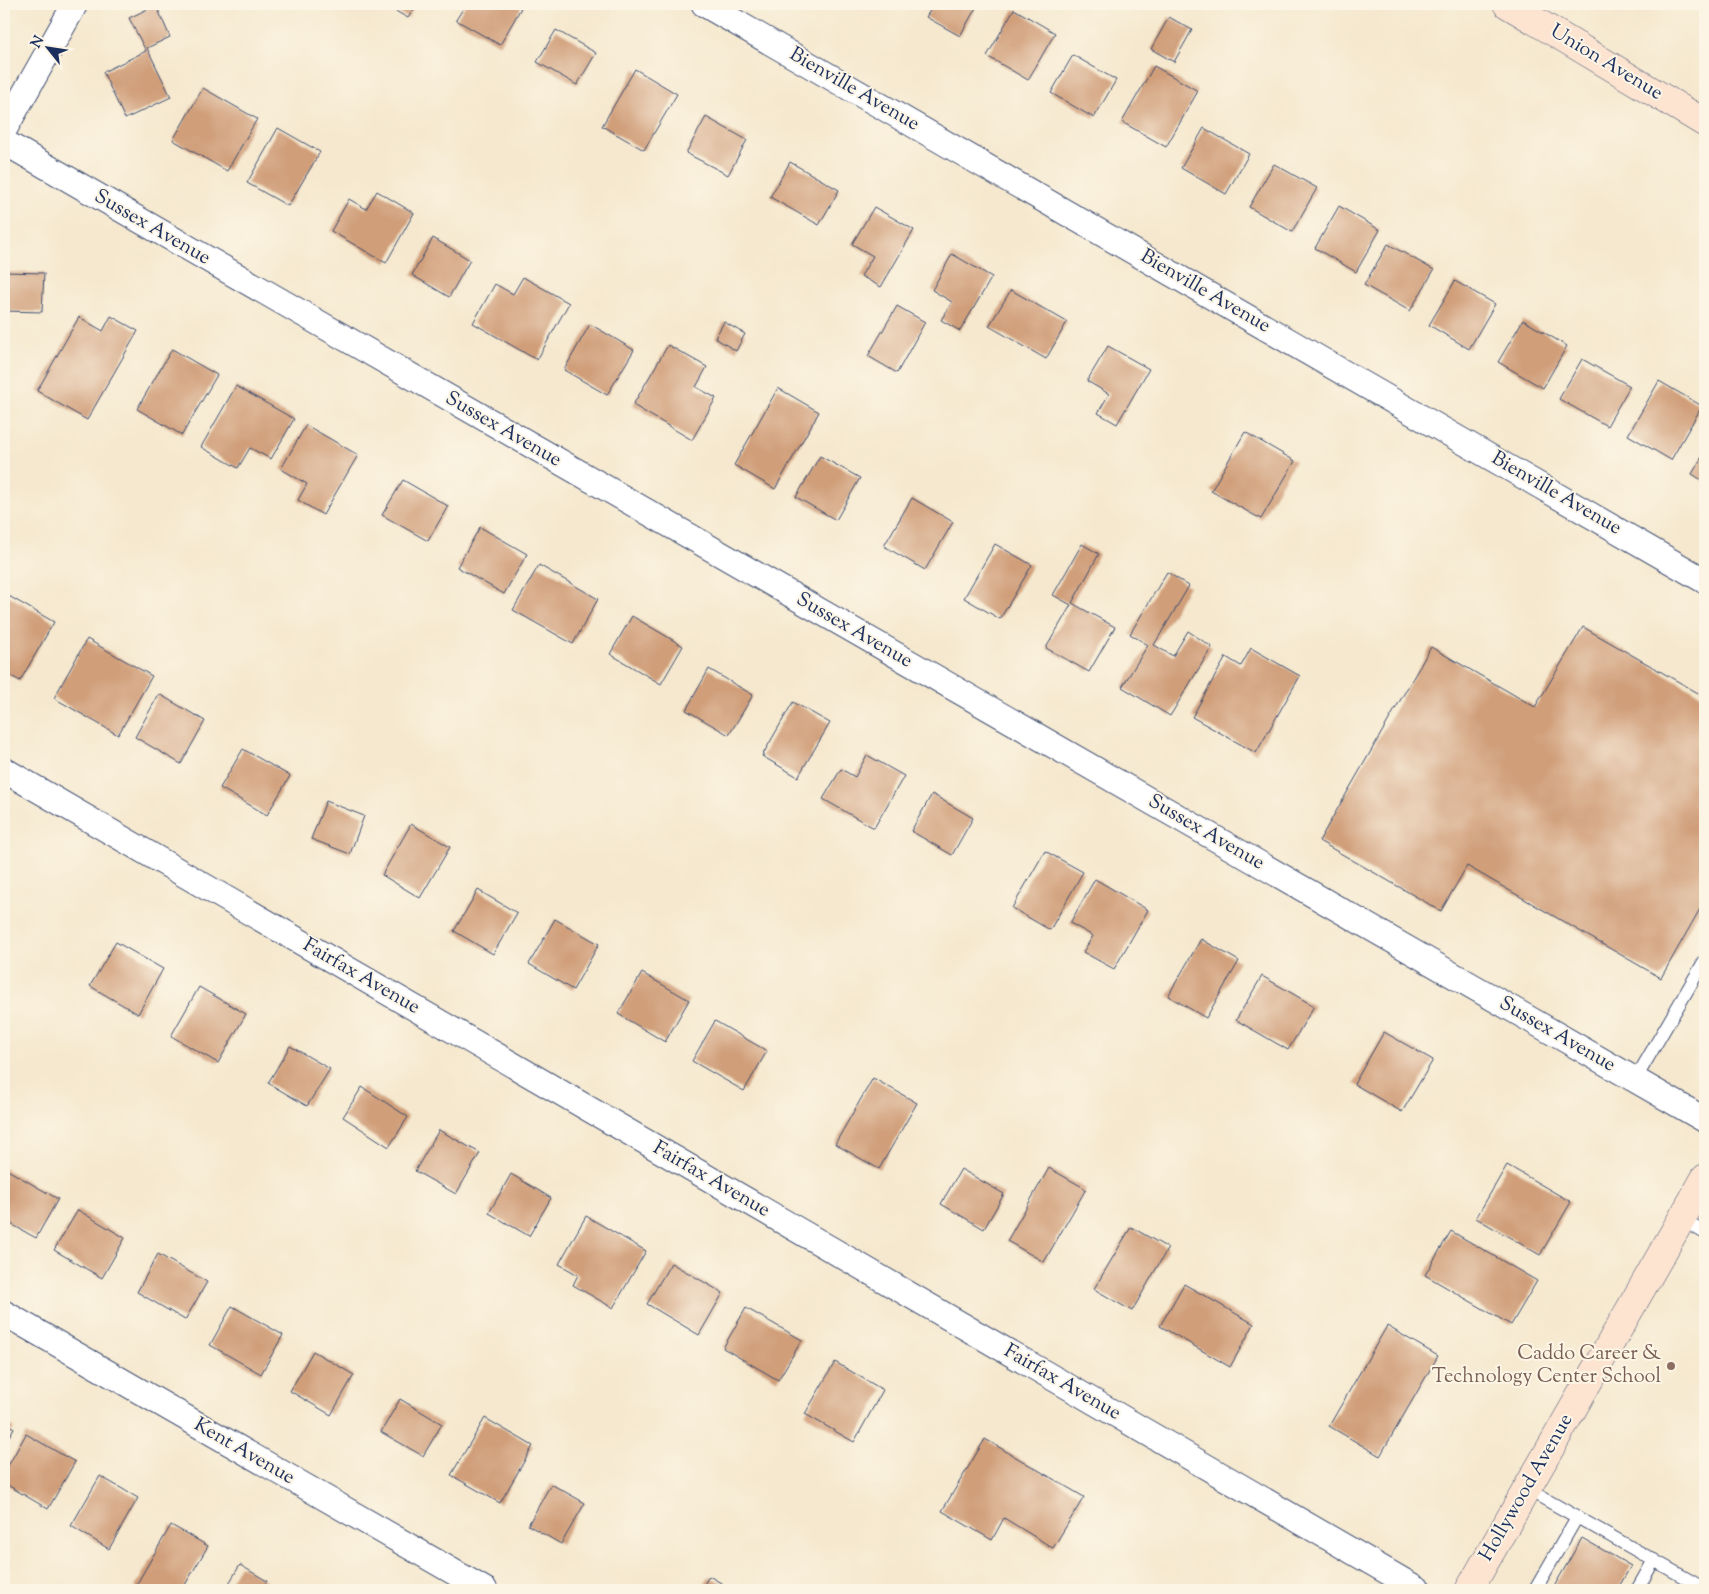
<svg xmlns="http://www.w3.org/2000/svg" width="1709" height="1594" viewBox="0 0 1709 1594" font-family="'Sorts Mill Goudy',serif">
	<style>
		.building { fill: #d09e79 }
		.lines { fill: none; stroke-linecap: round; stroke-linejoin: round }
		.lane-casing { stroke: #3c4b6f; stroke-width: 14 }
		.street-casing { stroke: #3c4b6f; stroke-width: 27 }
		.secondary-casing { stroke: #3c4b6f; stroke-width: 29 }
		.lane { stroke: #fff; stroke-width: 12 }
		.street { stroke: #fff; stroke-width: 25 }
		.secondary { stroke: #fde4d1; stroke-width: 28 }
		.education-dot { fill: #8d6e63; stroke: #fcf5e5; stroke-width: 2 }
		.labels { text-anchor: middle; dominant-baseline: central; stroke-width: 4; stroke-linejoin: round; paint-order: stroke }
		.street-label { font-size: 20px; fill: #1b2f5e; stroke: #fcf5e5 }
		.education-label { font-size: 20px; fill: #785e54; stroke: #fcf5e5; text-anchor: end }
	</style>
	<rect width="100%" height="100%" fill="#fcf5e5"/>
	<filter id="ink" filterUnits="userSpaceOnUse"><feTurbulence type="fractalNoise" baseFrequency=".02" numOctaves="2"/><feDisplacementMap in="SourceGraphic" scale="10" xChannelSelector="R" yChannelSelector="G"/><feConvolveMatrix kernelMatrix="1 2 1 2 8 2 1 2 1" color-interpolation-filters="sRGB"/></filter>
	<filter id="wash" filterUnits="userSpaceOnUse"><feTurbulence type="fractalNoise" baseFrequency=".0096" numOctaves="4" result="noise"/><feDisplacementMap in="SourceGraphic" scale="20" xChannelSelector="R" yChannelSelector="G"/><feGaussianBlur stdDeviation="1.12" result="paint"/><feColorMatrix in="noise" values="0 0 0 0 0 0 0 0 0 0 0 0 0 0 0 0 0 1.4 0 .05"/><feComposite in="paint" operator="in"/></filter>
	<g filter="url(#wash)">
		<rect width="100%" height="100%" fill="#f5e8ce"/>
		<g id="blocks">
			<g class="building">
				<path d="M 383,4 L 417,4 L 408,18 Z"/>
				<path d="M 466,4 L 514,4 L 521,8 L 500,45 L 456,20 Z"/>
				<path d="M 934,4 L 978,4 L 960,36 L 926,17 Z"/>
				<path d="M 156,5 L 170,37 L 147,48 L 171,97 L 125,119 L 103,72 L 146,51 L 129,18 Z"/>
				<path d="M 1014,9 L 1055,33 L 1028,80 L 987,56 Z"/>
				<path d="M 1169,17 L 1192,30 L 1174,62 L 1151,49 Z"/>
				<path d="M 556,30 L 596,53 L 577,85 L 537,62 Z"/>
				<path d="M 1073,55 L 1116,80 L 1094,118 L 1051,93 Z"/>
				<path d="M 1154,66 L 1198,91 L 1166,147 L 1122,122 Z"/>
				<path d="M 635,69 L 677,94 L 644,150 L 602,126 Z"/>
				<path d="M 203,88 L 257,119 L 227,171 L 173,140 Z"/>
				<path d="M 706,117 L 747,140 L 728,175 L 686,153 Z"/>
				<path d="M 278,128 L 320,152 L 288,206 L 247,183 Z"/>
				<path d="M 1204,128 L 1249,154 L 1226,194 L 1181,168 Z"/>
				<path d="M 790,162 L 839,190 L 819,225 L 770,197 Z"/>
				<path d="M 1274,164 L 1317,188 L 1292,232 L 1249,207 Z"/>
				<path d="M 377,191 L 414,213 L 386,263 L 331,231 L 349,199 L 366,209 Z"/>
				<path d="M 1339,206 L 1380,230 L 1356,272 L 1315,248 Z"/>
				<path d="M 874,207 L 914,230 L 881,287 L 861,276 L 873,256 L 852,244 Z"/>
				<path d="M 433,238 L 470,260 L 449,297 L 412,275 Z"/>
				<path d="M 1388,244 L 1434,270 L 1410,311 L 1364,285 Z"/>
				<path d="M 952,254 L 992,277 L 960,331 L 941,320 L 952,302 L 932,290 Z"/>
				<path d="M 4,272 L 44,273 L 42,312 L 4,311 Z"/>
				<path d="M 523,277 L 569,303 L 537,360 L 473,323 L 495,284 L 513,294 Z"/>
				<path d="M 1455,281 L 1495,304 L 1469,349 L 1429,325 Z"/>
				<path d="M 1011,290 L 1067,322 L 1046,359 L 989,326 Z"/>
				<path d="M 897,306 L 925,322 L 897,373 L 868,356 Z"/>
				<path d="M 111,316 L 138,331 L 87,420 L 37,391 L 79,317 L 103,331 Z"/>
				<path d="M 1523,320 L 1567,346 L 1543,388 L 1498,362 Z"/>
				<path d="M 724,322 L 745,334 L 736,351 L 715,338 Z"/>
				<path d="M 590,324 L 634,350 L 607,395 L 564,370 Z"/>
				<path d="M 668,345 L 707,367 L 696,387 L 716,398 L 692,440 L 633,405 Z"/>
				<path d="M 1108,346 L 1149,369 L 1117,424 L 1098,413 L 1109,394 L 1087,381 Z"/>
				<path d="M 172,349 L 217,375 L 182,435 L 137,409 Z"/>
				<path d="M 1582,359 L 1630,386 L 1607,426 L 1559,399 Z"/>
				<path d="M 1659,381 L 1702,406 L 1671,460 L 1628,435 Z"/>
				<path d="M 236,386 L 294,419 L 271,459 L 250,448 L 238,468 L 201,447 Z"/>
				<path d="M 778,388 L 819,412 L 775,489 L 734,465 Z"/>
				<path d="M 306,425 L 358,455 L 323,515 L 298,500 L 307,484 L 281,469 Z"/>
				<path d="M 1245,432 L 1295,461 L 1261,519 L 1211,491 Z"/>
				<path d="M 1705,452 L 1705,482 L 1692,474 Z"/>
				<path d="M 820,456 L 860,478 L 836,520 L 796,497 Z"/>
				<path d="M 403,480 L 448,506 L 428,541 L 382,515 Z"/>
				<path d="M 912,498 L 953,522 L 925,570 L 884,546 Z"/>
				<path d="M 480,527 L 527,554 L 504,594 L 457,567 Z"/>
				<path d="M 995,544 L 1032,565 L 1000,619 L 964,598 Z"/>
				<path d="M 1082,544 L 1099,554 L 1072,603 L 1115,627 L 1089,672 L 1046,648 L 1071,605 L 1053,595 Z"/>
				<path d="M 539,565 L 598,599 L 573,644 L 513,610 Z"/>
				<path d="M 1167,572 L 1189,586 L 1154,645 L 1173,656 L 1188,631 L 1212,647 L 1170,716 L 1122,687 L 1148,645 L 1130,634 Z"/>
				<path d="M 7,595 L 54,622 L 20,681 L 4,672 L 4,600 Z"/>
				<path d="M 632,616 L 683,646 L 661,684 L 610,654 Z"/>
				<path d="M 1583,627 L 1705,697 L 1705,900 L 1661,978 L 1467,866 L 1441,911 L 1319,841 L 1431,647 L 1535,707 Z"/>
				<path d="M 87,639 L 152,676 L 118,735 L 54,698 Z"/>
				<path d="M 1251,648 L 1300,676 L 1256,753 L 1192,717 L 1226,657 L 1241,666 Z"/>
				<path d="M 709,669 L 753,695 L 729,735 L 686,710 Z"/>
				<path d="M 159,694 L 205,721 L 181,764 L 135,737 Z"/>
				<path d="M 793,702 L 830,723 L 798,777 L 762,756 Z"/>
				<path d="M 243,749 L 290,776 L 267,815 L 220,788 Z"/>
				<path d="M 867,755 L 904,776 L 874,828 L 823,799 L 841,769 L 855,777 Z"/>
				<path d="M 932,794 L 973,818 L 952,855 L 911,831 Z"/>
				<path d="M 326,801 L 364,816 L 350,854 L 311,839 Z"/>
				<path d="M 411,824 L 450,847 L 420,898 L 382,875 Z"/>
				<path d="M 1045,851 L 1083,872 L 1050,930 L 1012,908 Z"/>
				<path d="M 1095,879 L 1148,910 L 1114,969 L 1083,952 L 1093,936 L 1070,923 Z"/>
				<path d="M 478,890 L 517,913 L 493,954 L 454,931 Z"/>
				<path d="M 555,919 L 599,944 L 573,990 L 529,964 Z"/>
				<path d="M 1201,939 L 1239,961 L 1206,1018 L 1168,996 Z"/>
				<path d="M 116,942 L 163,969 L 138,1014 L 90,986 Z"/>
				<path d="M 642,973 L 689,1000 L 665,1042 L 618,1014 Z"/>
				<path d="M 1262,976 L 1314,1006 L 1288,1050 L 1236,1020 Z"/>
				<path d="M 199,987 L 246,1014 L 218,1063 L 171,1036 Z"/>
				<path d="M 715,1021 L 767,1051 L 744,1091 L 692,1061 Z"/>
				<path d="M 1384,1032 L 1433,1060 L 1402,1112 L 1354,1084 Z"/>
				<path d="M 290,1046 L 330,1069 L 307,1106 L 268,1083 Z"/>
				<path d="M 873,1078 L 917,1103 L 879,1169 L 835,1144 Z"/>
				<path d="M 362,1087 L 408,1117 L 389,1147 L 343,1117 Z"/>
				<path d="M 439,1130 L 480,1153 L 456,1194 L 415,1171 Z"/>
				<path d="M 1507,1165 L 1571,1202 L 1540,1255 L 1476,1218 Z"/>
				<path d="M 4,1168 L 58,1199 L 36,1238 L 4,1220 Z"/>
				<path d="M 1049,1168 L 1086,1189 L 1044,1262 L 1007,1241 Z"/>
				<path d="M 961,1169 L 1004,1194 L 984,1229 L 941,1204 Z"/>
				<path d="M 511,1174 L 551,1198 L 529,1236 L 489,1213 Z"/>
				<path d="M 78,1210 L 125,1238 L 102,1278 L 54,1250 Z"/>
				<path d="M 586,1216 L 646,1251 L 613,1308 L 573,1285 L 578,1275 L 559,1264 Z"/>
				<path d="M 1131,1227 L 1168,1248 L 1132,1311 L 1094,1289 Z"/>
				<path d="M 1451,1231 L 1537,1281 L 1511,1325 L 1425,1275 Z"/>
				<path d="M 158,1254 L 207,1282 L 185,1320 L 137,1292 Z"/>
				<path d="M 671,1263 L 723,1293 L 699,1335 L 647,1304 Z"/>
				<path d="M 1184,1284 L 1254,1324 L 1230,1367 L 1160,1326 Z"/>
				<path d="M 232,1306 L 283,1335 L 261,1374 L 210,1345 Z"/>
				<path d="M 746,1308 L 802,1340 L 778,1380 L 723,1348 Z"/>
				<path d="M 1387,1326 L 1438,1356 L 1380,1456 L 1329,1426 Z"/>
				<path d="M 313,1351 L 354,1375 L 331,1415 L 290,1391 Z"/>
				<path d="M 835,1362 L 883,1390 L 854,1442 L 805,1414 Z"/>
				<path d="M 400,1399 L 442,1424 L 423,1456 L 381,1432 Z"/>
				<path d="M 485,1418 L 533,1446 L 500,1503 L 451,1475 Z"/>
				<path d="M 4,1422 L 14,1428 L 4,1445 Z"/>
				<path d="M 26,1434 L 75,1462 L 48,1509 L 4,1483 L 4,1473 Z"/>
				<path d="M 985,1439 L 1084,1497 L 1053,1548 L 1004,1518 L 992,1540 L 942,1511 Z"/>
				<path d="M 100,1476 L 138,1498 L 109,1549 L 71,1526 Z"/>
				<path d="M 551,1484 L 585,1503 L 561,1544 L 528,1525 Z"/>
				<path d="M 171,1525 L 208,1546 L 182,1590 L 139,1590 L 135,1587 Z"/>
				<path d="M 1582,1538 L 1631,1566 L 1617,1590 L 1552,1590 Z"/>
				<path d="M 240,1565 L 267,1581 L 261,1590 L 225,1590 Z"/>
				<path d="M 709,1576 L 733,1590 L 701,1590 Z"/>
				<path d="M 1662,1584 L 1673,1590 L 1658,1590 Z"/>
			</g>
		</g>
	</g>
	<g filter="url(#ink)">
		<use href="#blocks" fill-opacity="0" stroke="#3c4b6f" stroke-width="1"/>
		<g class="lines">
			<defs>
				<g id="lane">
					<path d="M 1635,1080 L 1705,960"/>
					<path d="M 1681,1219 L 1705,1233"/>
					<path d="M 1527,1489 L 1705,1589"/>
					<path d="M 1535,1590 L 1577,1517"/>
					<path d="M 1637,1590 L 1654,1560"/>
				</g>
				<g id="street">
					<path d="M 704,4 L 1705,581"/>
					<path d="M 4,130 L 75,4"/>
					<path d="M 4,142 L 1705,1120"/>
					<path d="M 4,770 L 1419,1590"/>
					<path d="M 4,1313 L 485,1590"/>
				</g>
				<g id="secondary">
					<path d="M 1507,4 L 1705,123"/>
					<path d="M 1469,1590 L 1705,1178"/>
				</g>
			</defs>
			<use href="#lane" class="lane-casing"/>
			<use href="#street" class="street-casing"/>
			<use href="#secondary" class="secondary-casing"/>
			<use href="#lane" class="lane"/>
			<use href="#street" class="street"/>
			<use href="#secondary" class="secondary"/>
		</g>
	</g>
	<circle class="education-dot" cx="1671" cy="1366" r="5"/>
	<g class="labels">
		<g class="street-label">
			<text transform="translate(1606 63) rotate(31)">Union Avenue</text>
			<text transform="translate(854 90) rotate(30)">Bienville Avenue</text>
			<text transform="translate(152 228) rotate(30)">Sussex Avenue</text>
			<text transform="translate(1205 292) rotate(30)">Bienville Avenue</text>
			<text transform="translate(503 430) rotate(30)">Sussex Avenue</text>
			<text transform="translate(1556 494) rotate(30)">Bienville Avenue</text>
			<text transform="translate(854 631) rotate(30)">Sussex Avenue</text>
			<text transform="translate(1206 833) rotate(30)">Sussex Avenue</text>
			<text transform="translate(361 977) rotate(30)">Fairfax Avenue</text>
			<text transform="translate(1557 1035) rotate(30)">Sussex Avenue</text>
			<text transform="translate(711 1180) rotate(30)">Fairfax Avenue</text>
			<text transform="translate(1062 1383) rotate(30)">Fairfax Avenue</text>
			<text transform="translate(244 1452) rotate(30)">Kent Avenue</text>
			<text transform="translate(1527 1488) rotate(-60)">Hollywood Avenue</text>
		</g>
		<g class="education-label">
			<text x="1661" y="1354">Caddo Career &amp;<tspan x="1661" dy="23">Technology Center School</tspan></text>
		</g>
	</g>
	<rect width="1709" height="1594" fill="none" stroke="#fcf5e5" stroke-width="20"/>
	<g transform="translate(48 48) rotate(300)" stroke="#fcf5e5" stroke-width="4" paint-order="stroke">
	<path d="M0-4L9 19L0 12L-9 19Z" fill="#1b2f5e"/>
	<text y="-8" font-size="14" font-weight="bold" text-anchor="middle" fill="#1b2f5e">N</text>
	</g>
</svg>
